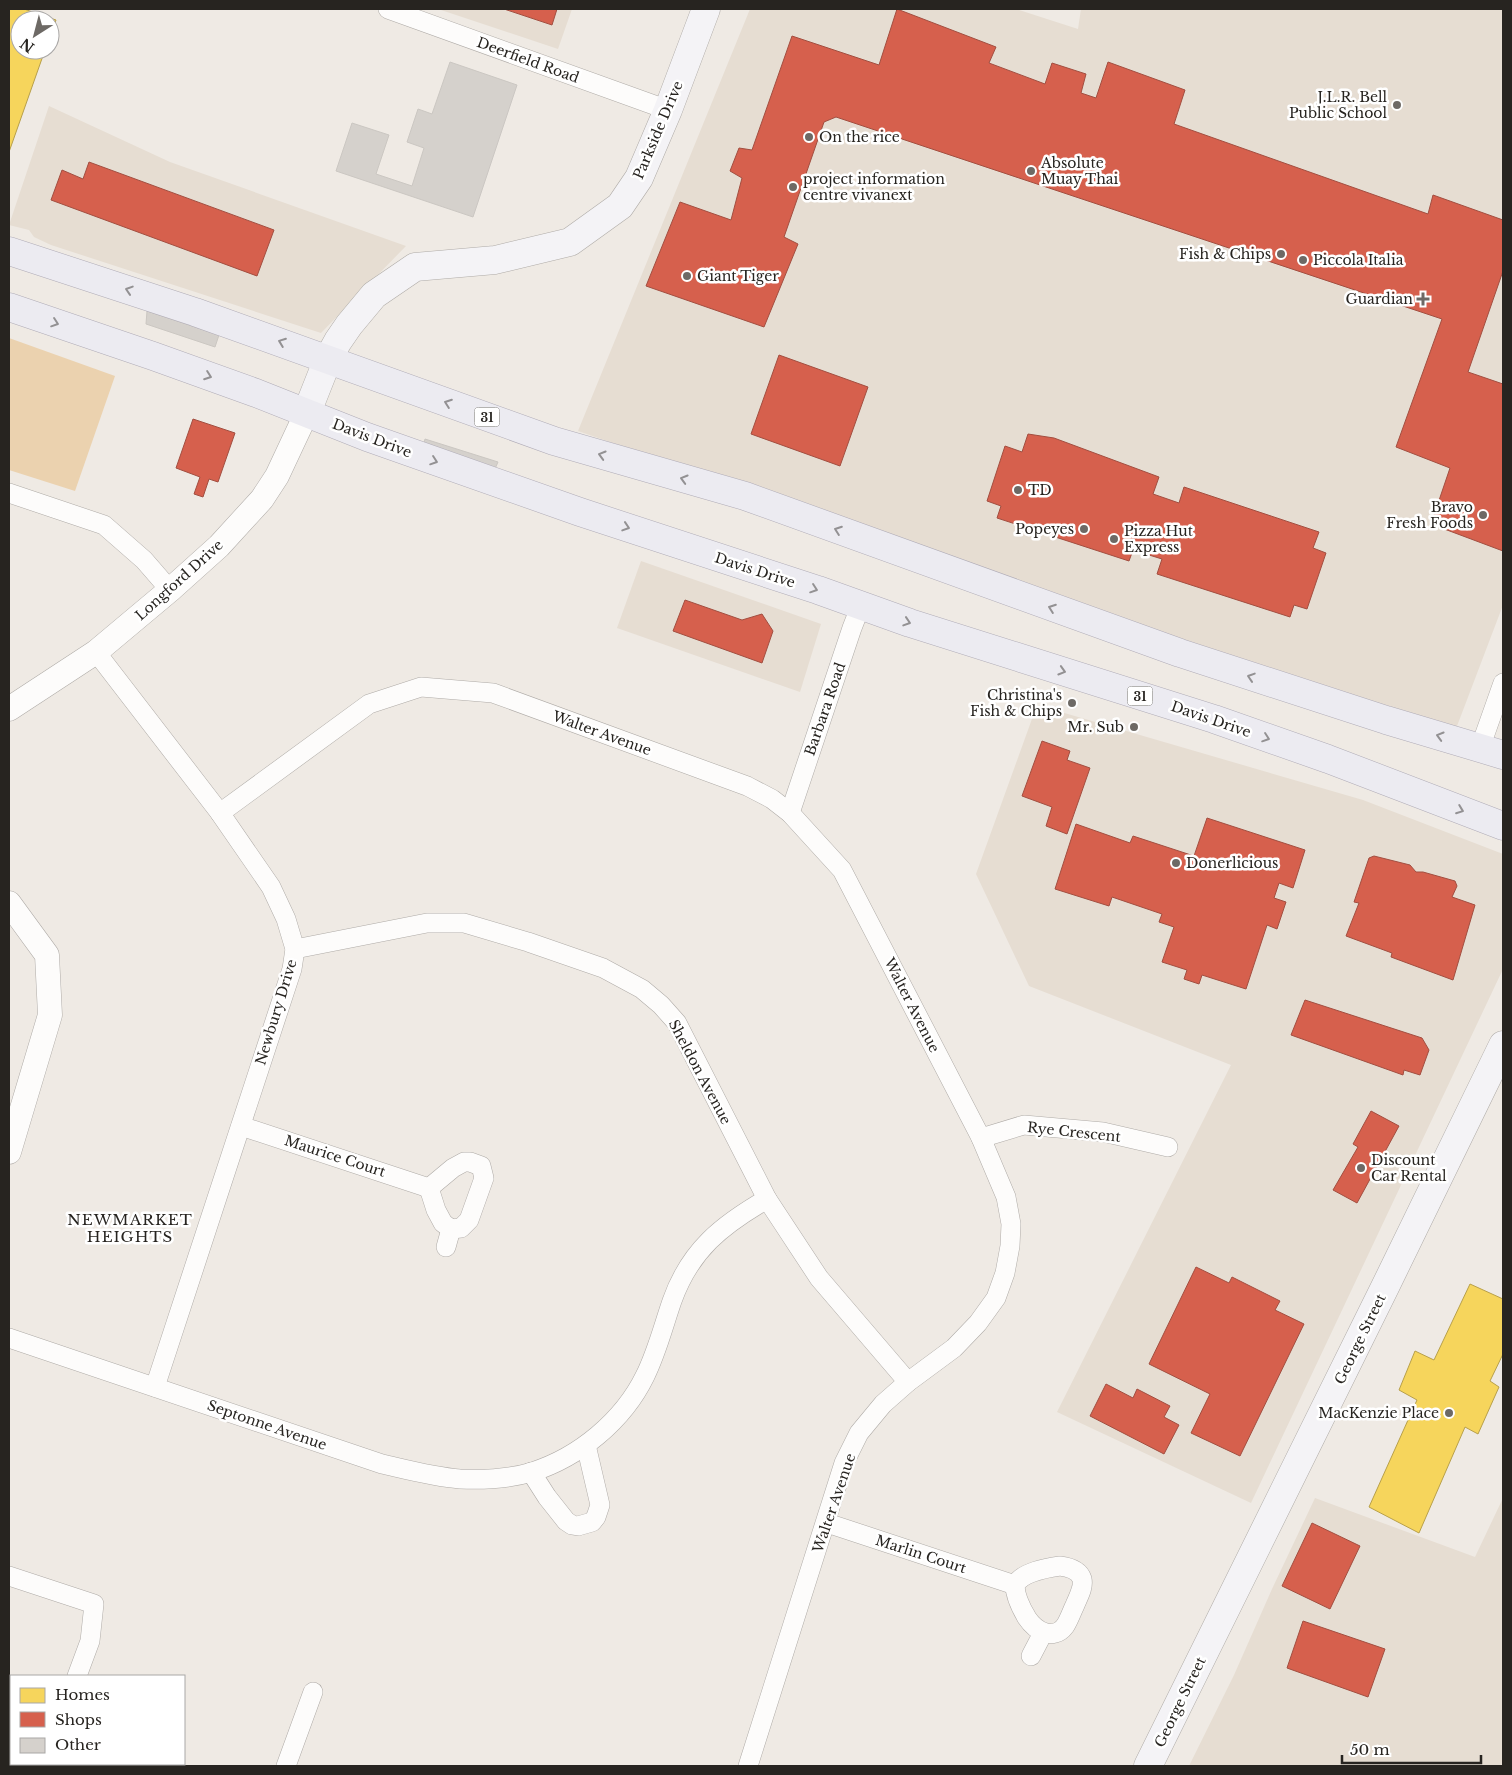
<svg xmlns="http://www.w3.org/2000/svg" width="1512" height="1775" viewBox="0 0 1512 1775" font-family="'Libre Baskerville',serif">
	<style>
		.built { fill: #e6ddd2 }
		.green { fill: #ebd2af }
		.homes { fill: #f6d55c; stroke: #b8a04a }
		.shops { fill: #d6604d; stroke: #a24e40 }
		.building { fill: #d5d1cc; stroke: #cbc7c2 }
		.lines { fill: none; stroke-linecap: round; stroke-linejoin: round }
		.minor-casing { stroke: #afaba7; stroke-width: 20 }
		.tertiary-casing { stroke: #afaba7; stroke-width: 25 }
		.secondary-casing { stroke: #afaba7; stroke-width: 29 }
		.primary-casing { stroke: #b0acb7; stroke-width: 29 }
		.minor { stroke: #fdfcfb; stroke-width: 19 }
		.tertiary { stroke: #fdfcfb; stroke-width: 24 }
		.secondary { stroke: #f4f3f6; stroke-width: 28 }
		.primary { stroke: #ecebf1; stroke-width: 28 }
		.oneway { stroke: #939193 }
		.poi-dot { fill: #6d6965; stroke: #fff; stroke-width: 2 }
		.labels { text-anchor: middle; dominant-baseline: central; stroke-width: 5; stroke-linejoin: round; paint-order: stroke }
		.shield { fill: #fff; stroke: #686663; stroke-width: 1 }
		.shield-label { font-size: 12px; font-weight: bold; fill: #272420 }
		.street-label { font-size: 14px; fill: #272420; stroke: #fff }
		.poi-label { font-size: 14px; fill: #272420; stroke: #fff; text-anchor: start }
		.neighbourhood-label { font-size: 15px; letter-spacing: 1px; fill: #272420; stroke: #fff }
	</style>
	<rect width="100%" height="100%" fill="#efeae4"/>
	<g class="built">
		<path d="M 438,9 L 572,9 L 558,49 Z"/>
		<path d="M 750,9 L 1016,9 L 1078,29 L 1081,9 L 1503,9 L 1503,605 L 1454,734 L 578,431 Z"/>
		<path d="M 49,106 L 170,162 L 406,246 L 321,333 L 51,245 L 34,237 L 29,230 L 9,225 Z"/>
		<path d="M 641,561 L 821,624 L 800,692 L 617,628 Z"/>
		<path d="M 1037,705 L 1363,800 L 1503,854 L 1503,969 L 1251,1503 L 1057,1412 L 1231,1065 L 1029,986 L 976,874 Z"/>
		<path d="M 1315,1498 L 1475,1557 L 1503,1498 L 1503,1766 L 1189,1766 L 1234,1675 L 1272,1589 Z"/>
	</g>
	<path class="green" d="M 9,338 L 115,376 L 75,491 L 9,470 Z"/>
	<g class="homes">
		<path d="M 9,9 L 24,9 L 56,20 L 50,37 L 50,20 L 20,20 L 20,50 L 45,50 L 9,152 Z"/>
		<path d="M 1470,1284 L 1503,1299 L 1503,1354 L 1490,1381 L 1499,1387 L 1478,1434 L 1465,1427 L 1419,1533 L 1369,1507 L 1417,1400 L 1399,1390 L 1415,1351 L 1434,1360 Z"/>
	</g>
	<g class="shops">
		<path d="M 504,9 L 557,9 L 552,25 Z"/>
		<path d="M 897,9 L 996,47 L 989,63 L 1045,84 L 1052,63 L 1086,74 L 1081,93 L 1096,98 L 1108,62 L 1185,90 L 1174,124 L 1428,214 L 1433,195 L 1503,220 L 1503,271 L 1468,372 L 1503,384 L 1503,551 L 1431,524 L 1450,468 L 1396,447 L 1442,319 L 836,117 L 824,122 L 784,237 L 798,244 L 764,327 L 646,286 L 680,202 L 731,220 L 742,178 L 730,171 L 739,148 L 752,150 L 792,36 L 879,65 Z"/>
		<path d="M 89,162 L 274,230 L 257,276 L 51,200 L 62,170 L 83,179 Z"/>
		<path d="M 779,355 L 868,387 L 840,466 L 751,434 Z"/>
		<path d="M 193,419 L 235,433 L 218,482 L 209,479 L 203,497 L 194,494 L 200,477 L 176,468 Z"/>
		<path d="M 1028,434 L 1054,438 L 1159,477 L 1153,494 L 1179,503 L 1184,487 L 1319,532 L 1313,548 L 1326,553 L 1307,609 L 1294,605 L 1290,617 L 1157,574 L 1162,559 L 1133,550 L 1129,561 L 997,518 L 1001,506 L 987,501 L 1005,446 L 1022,452 Z"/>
		<path d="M 685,600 L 742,620 L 762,614 L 773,631 L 762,663 L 673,631 Z"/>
		<path d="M 1042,741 L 1070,751 L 1067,760 L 1090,768 L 1067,834 L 1046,826 L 1052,807 L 1022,796 Z"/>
		<path d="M 1207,818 L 1305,850 L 1293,888 L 1279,883 L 1274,898 L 1286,902 L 1277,929 L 1267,925 L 1246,989 L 1202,975 L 1199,984 L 1184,979 L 1187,970 L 1162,962 L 1174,927 L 1159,922 L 1162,914 L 1112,897 L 1109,906 L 1055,889 L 1076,824 L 1130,843 L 1133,836 L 1194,856 Z"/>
		<path d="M 1374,856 L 1410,865 L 1416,872 L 1423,872 L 1455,881 L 1457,886 L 1452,897 L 1475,905 L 1453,980 L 1391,957 L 1392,953 L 1346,936 L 1359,903 L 1354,902 L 1369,858 Z"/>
		<path d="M 1305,1000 L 1422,1038 L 1429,1050 L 1420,1075 L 1404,1070 L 1403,1075 L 1291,1035 Z"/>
		<path d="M 1371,1111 L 1399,1126 L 1357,1203 L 1333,1190 L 1358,1147 L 1353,1144 Z"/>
		<path d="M 1196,1267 L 1229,1283 L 1232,1277 L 1280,1301 L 1275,1310 L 1304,1324 L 1240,1456 L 1191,1433 L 1210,1394 L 1149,1364 Z"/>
		<path d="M 1106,1384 L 1133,1398 L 1137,1389 L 1170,1406 L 1164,1417 L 1179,1425 L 1164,1454 L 1090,1416 Z"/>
		<path d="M 1312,1523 L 1360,1546 L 1330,1609 L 1282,1586 Z"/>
		<path d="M 1303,1621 L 1385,1649 L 1368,1697 L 1287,1668 Z"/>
	</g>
	<g class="building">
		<path d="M 450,62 L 517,85 L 473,217 L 336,171 L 352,123 L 389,135 L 376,174 L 412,186 L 424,148 L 407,142 L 418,109 L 432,114 Z"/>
		<path d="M 147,311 L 219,335 L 215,347 L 146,324 Z"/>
		<path d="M 425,439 L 498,462 L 494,471 L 423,447 Z"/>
	</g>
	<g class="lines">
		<defs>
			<g id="minor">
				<path d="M 388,9 L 668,110"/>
				<path d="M 9,493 L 104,525 L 144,560 L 170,590"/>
				<path d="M 96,652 L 220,813 L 271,887 L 286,919 L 295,949 L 292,969 L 155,1387"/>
				<path d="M 1480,748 L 1503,683"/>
				<path d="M 220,813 L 369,704 L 421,687 L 493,693 L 747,786 L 772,799 L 790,813 L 842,870 L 981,1138 L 1006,1197 L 1011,1224 L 1010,1246 L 1005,1273 L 996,1298 L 978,1323 L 954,1348 L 908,1382 L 883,1404 L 859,1433 L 844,1463 L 748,1766"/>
				<path d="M 790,813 L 852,628 L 861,605"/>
				<path d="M 295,949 L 427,923 L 464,923 L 528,942 L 603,968 L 642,989 L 661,1005 L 677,1023 L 767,1199 L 819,1278 L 908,1382"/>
				<path d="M 241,1126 L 429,1188"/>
				<path d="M 981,1138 L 1024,1125 L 1103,1132 L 1168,1147"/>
				<path d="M 464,1162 L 470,1162 L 481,1166 L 484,1178 L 469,1220 L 461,1228 L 451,1229 L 443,1223 L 436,1210 L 429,1188 L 453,1168 Z"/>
				<path d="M 446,1247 L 451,1229"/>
				<path d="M 9,1338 L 382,1464 C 408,1470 434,1477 460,1479 C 483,1480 509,1479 532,1472 C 579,1457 623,1421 645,1376 C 657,1352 663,1327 672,1301 C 690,1250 722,1225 767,1199"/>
				<path d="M 531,1472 L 547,1497 L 566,1521 L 572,1525 L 578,1526 L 592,1522 L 596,1517 L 600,1505 L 586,1445"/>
				<path d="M 827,1523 L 1015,1585"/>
				<path d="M 1060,1566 C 1068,1567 1079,1570 1082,1579 C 1084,1588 1078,1597 1075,1605 C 1072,1611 1069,1620 1065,1626 C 1053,1642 1035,1630 1027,1618 C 1021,1608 1015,1596 1015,1585 C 1022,1572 1046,1568 1060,1566 Z"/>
				<path d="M 9,1576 L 94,1604 L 90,1641 L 77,1676"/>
				<path d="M 1031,1656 L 1043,1633"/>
				<path d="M 65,1764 L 72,1766"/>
				<path d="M 43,1766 L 44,1764"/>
				<path d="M 286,1766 L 313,1692"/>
			</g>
			<g id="tertiary">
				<path d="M 9,709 L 96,652 L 170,590 L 219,546 L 262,499 L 277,476 L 307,412"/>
				<path d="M 9,903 L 47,955 L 50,1015 L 9,1152"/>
			</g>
			<g id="secondary">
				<path d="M 307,412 L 328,359 L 338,341 L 349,325 L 374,295 L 415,267 L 495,260 L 570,242 L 620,206 L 639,178 L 668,110 L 706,9"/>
				<path d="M 1148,1766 L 1385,1287 L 1503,1045"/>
			</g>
			<g id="primary">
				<path d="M 9,251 L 195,312 L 554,441 L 745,496 L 1180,653 L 1386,720 L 1503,755"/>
				<path d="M 9,307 L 153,356 L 256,393 L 367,437 L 580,512 L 818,590 L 910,623 L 1214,719 L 1328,759 L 1503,826"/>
			</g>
		</defs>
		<use href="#minor" class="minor-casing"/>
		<use href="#tertiary" class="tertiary-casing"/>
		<use href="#secondary" class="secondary-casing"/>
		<use href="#primary" class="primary-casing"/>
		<use href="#minor" class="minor"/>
		<use href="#tertiary" class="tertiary"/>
		<use href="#secondary" class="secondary"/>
		<use href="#primary" class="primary"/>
	</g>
	<defs><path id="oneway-chevron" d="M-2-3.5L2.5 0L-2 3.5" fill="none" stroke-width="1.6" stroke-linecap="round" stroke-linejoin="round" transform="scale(1.25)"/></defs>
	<g class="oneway">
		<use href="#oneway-chevron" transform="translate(129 290) rotate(-162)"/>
		<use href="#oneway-chevron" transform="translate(55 323) rotate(19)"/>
		<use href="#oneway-chevron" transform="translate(282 342) rotate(-159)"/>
		<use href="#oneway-chevron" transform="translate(208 376) rotate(20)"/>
		<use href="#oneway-chevron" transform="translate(448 403) rotate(-160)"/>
		<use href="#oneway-chevron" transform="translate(602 455) rotate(-164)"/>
		<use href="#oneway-chevron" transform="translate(434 461) rotate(19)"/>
		<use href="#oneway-chevron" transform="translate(684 479) rotate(-164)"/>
		<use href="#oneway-chevron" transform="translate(626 527) rotate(18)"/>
		<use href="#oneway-chevron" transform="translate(838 530) rotate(-160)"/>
		<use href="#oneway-chevron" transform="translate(814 589) rotate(19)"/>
		<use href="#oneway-chevron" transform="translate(1052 608) rotate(-160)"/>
		<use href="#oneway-chevron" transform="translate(907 622) rotate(18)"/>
		<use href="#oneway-chevron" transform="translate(1062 671) rotate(17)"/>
		<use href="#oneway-chevron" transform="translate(1251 677) rotate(-162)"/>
		<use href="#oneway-chevron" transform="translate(1440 736) rotate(-164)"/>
		<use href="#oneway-chevron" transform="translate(1266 738) rotate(19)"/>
		<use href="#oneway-chevron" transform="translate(1460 810) rotate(21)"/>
	</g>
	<g class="poi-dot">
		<circle cx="1397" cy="105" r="5"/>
		<circle cx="809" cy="137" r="5"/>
		<circle cx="1031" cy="171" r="5"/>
		<circle cx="793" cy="187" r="5"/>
		<circle cx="1281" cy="254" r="5"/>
		<circle cx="1303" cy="260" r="5"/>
		<circle cx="687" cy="276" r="5"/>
		<path d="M1420.5 291.5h5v5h5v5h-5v5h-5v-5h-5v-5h5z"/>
		<circle cx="1018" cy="490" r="5"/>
		<circle cx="1483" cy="515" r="5"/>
		<circle cx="1084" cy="529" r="5"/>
		<circle cx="1114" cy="539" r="5"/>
		<circle cx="1072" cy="703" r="5"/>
		<circle cx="1134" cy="727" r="5"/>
		<circle cx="1176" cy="863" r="5"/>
		<circle cx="1361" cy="1168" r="5"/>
		<circle cx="1449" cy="1413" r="5"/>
	</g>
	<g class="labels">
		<g class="shield">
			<rect x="474.5" y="407.5" width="25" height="19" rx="4"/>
			<rect x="1127.5" y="686.5" width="25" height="19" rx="4"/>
		</g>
		<g class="shield-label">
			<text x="487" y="417">31</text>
			<text x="1140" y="696">31</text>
		</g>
		<g class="street-label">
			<text transform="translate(528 60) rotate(20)">Deerfield Road</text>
			<text transform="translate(658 130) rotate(-67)">Parkside Drive</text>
			<text transform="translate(372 438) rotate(21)">Davis Drive</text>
			<text transform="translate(755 570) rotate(18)">Davis Drive</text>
			<text transform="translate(179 580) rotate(-42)">Longford Drive</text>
			<text transform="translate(825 709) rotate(-71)">Barbara Road</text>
			<text transform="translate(1211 719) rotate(19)">Davis Drive</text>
			<text transform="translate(602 733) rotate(20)">Walter Avenue</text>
			<text transform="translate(912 1005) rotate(63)">Walter Avenue</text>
			<text transform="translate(276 1012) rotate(-73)">Newbury Drive</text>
			<text transform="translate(700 1072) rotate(62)">Sheldon Avenue</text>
			<text transform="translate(1074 1132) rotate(6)">Rye Crescent</text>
			<text transform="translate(335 1156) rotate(18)">Maurice Court</text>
			<text transform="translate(1360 1339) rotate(-64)">George Street</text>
			<text transform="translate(267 1425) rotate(19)">Septonne Avenue</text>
			<text transform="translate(834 1503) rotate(-71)">Walter Avenue</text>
			<text transform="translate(921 1554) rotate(18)">Marlin Court</text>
			<text transform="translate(1180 1702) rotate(-64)">George Street</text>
		</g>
		<g class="poi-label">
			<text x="1387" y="97" text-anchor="end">J.L.R. Bell<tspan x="1387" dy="16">Public School</tspan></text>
			<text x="819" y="137">On the rice</text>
			<text x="1041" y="163">Absolute<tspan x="1041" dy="16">Muay Thai</tspan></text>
			<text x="803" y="179">project information<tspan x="803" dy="16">centre vivanext</tspan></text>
			<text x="1271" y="254" text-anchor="end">Fish &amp; Chips</text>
			<text x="1313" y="260">Piccola Italia</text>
			<text x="697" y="276">Giant Tiger</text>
			<text x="1413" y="299" text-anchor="end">Guardian</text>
			<text x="1028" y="490">TD</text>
			<text x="1473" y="507" text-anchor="end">Bravo<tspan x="1473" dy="16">Fresh Foods</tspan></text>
			<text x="1074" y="529" text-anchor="end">Popeyes</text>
			<text x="1124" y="531">Pizza Hut<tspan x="1124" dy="16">Express</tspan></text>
			<text x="1062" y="695" text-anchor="end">Christina's<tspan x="1062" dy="16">Fish &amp; Chips</tspan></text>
			<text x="1124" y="727" text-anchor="end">Mr. Sub</text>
			<text x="1186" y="863">Donerlicious</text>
			<text x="1371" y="1160">Discount<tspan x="1371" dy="16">Car Rental</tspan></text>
			<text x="1439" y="1413" text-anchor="end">MacKenzie Place</text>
		</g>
		<g class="neighbourhood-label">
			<text x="130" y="1219">NEWMARKET<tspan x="130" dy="17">HEIGHTS</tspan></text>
		</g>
	</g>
	<rect width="1512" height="1775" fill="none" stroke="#272420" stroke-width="20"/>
	<rect x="10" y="1675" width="175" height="90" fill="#ffffff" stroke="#a9a7a6"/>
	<rect x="20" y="1688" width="25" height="15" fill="#f6d55c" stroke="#a9a7a6"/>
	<text x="55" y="1700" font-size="15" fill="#272420">Homes</text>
	<rect x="20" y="1712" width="25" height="15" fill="#d6604d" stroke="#a9a7a6"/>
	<text x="55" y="1725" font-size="15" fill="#272420">Shops</text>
	<rect x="20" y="1738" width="25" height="15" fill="#d5d1cc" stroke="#a9a7a6"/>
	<text x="55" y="1750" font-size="15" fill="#272420">Other</text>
	<g transform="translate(35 35) rotate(216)"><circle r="24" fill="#ffffff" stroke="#a9a7a6"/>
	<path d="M0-4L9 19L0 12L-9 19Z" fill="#6d6965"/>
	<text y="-8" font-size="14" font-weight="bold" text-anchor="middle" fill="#272420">N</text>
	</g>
	<path d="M1342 1755v8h139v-8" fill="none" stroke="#272420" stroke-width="2.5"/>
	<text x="1350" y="1755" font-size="15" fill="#272420" stroke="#ffffff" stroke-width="4" paint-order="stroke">50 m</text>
</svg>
